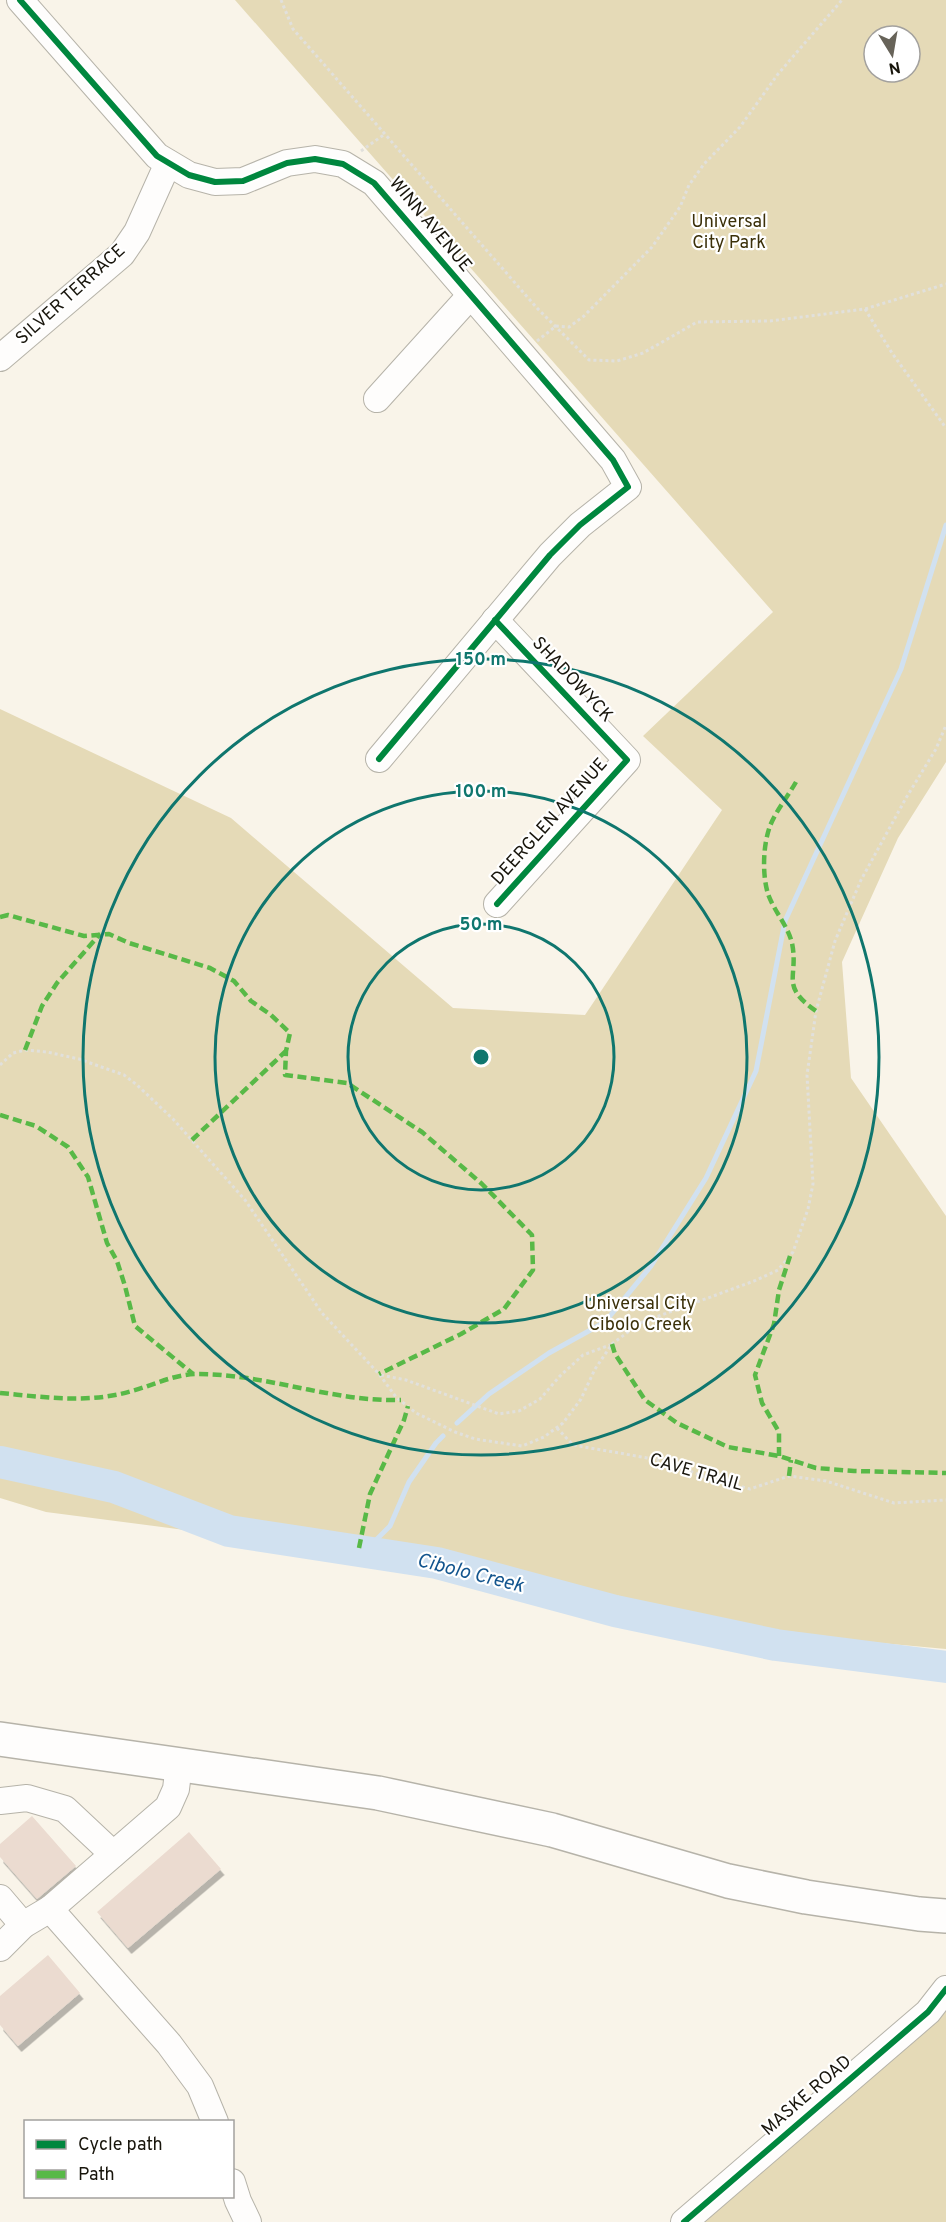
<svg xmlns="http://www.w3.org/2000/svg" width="946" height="2222" viewBox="0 0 946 2222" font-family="Overpass,sans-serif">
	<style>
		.green { fill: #e5dab7; fill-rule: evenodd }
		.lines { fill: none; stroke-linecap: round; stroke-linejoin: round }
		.stream { stroke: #d1e1f0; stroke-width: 5 }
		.river { stroke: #d1e1f0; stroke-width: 32 }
		.building { fill: #ebdbd0; filter: url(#shadow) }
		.minor-casing { stroke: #b6b3a9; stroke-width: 28 }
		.major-casing { stroke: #b6b3a9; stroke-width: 36 }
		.path { stroke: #e1e0dc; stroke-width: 3; stroke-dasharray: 3 3; stroke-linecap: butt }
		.minor { stroke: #fefdfc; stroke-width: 26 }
		.major { stroke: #fefdfc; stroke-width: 33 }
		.quiet { stroke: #58b947; stroke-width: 4.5; stroke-dasharray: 9 4.5; stroke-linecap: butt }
		.cycleway-casing { stroke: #fff; stroke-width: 10 }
		.cycleway { stroke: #00873e; stroke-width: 6 }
		.ring { fill: none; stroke: #0f766e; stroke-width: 3 }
		.labels { text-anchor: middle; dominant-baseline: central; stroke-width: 4.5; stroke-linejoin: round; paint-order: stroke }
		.park-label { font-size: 18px; fill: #3b3009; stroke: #fff }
		.street-label { font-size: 18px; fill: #18150c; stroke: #fff }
		.water-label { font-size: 20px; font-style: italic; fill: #13558e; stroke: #fff }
		.centre { fill: #0f766e; stroke: #fff; stroke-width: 3 }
		.ring-label { font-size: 18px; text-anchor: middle; font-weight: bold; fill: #0f766e; stroke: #fff; stroke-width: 4.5; stroke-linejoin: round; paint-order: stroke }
	</style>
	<defs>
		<filter id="shadow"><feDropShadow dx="3.5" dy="6" stdDeviation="0" flood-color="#0004"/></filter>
	</defs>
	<rect width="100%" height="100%" fill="#f9f4e9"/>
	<g class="green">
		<path d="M 235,0 L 946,0 L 946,762 L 898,838 L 842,962 L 851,1078 L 946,1216 L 946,1649 L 592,1617 L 363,1553 L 46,1512 L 0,1498 L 0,709 L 231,818 L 453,1008 L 585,1015 L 722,810 L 643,736 L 773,612 ZM 874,36 L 910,36 L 910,72 L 874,72 Z"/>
		<path d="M 946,2007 L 946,2222 L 700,2222 Z"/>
	</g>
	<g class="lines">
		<g class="stream">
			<path d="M 457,1423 L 489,1394 L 549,1353 L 605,1322 L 651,1266 L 706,1178 L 756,1071 L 785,921 L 901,669 L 946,525"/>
			<path d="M 363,1553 L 390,1526 L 409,1482 L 436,1443 L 443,1436"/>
		</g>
		<path class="river" d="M 0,1462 L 114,1487 L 229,1531 L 437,1563 L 615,1611 L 776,1645 L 946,1667"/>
	</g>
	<g class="building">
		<path d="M 32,1816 L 76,1866 L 37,1899 L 0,1857 L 0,1844 Z"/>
		<path d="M 189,1832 L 221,1869 L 128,1948 L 97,1912 Z"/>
		<path d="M 48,1955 L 80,1993 L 18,2046 L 0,2025 L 0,1996 Z"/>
	</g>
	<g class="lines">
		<defs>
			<g id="minor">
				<path d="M 20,0 L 157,156 L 189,175 L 215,182 L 243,181 L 287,163 L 315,159 L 343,164 L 374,183 L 613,460 L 628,487 L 580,525 L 550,555 L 379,759"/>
				<path d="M 0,358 L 122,254 L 137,232 L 168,163"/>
				<path d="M 377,399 L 470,296"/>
				<path d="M 495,620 L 627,760 L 497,904"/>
				<path d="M 0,1801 L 27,1798 L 65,1809 L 113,1854"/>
				<path d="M 0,1898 L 23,1925"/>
				<path d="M 50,1909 L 169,2044 L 200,2086 L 215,2122"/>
				<path d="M 0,1948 L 23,1925 L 50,1909 L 168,1807 L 176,1789 L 179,1764"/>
				<path d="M 232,2182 L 238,2201 L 248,2222"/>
				<path d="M 684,2222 L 928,2012 L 946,1989"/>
			</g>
			<path id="major" d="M 0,1739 L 378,1793 L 552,1830 L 728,1881 L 806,1897 L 919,1914 L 946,1916"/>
		</defs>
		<use href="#minor" class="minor-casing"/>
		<use href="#major" class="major-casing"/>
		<g class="path">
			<path d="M 281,0 L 293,29 L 537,308 L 589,360 L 617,361 L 643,353 L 697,322 L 770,321 L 865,309 L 946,284"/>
			<path d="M 361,151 L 385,134"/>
			<path d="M 865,309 L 892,353 L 946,428"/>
			<path d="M 537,341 L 556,326 L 569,327 L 584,316 L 652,247 L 680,207 L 689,185 L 704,164 L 740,127 L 778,74 L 842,0"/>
			<path d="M 0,1065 L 13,1053 L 25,1050 L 47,1052 L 79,1059 L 124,1075 L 137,1085 L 173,1119 L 245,1200 L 322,1313 L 379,1374 L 396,1397 L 416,1413 L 455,1432 L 475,1439 L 522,1446 L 544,1437 L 563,1423 L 581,1399 L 595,1369 L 612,1344 L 640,1323 L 754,1281 L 778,1270 L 793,1252 L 808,1209 L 813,1184 L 807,1075 L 816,1011 L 835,941 L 861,880 L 906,798 L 936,749 L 946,725"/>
			<path d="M 381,1375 L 406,1380 L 499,1414 L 519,1411 L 540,1399 L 560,1376 L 583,1355 L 610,1345"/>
			<path d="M 557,1428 L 573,1445 L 665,1461 L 702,1476 L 750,1489 L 789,1476 L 826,1481 L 894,1503 L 946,1500"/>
		</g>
		<use href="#minor" class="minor"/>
		<use href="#major" class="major"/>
		<g class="quiet">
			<path d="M 796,782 C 788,796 776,811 770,826 C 763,845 762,874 768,894 C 774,911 788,926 792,943 C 799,978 779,985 816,1011"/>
			<path d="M 0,917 L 8,915 L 84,936 L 109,934 L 129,943 L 210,968 L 234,981 L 251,1001 L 271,1015 L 290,1033 L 286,1051 L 285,1075 L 347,1083 L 422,1132 L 482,1184 L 532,1235 L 533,1270 L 504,1309 L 461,1334 L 379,1374"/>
			<path d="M 25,1050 L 42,1006 L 57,983 L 100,934"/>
			<path d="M 0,1115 L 36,1126 L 68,1147 L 88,1177 L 107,1243 L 117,1261 L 125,1286 L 135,1326 L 193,1374"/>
			<path d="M 192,1140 L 286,1051"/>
			<path d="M 612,1344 L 615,1354 L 645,1400 L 677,1423 L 728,1447 L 779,1456 L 816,1468 L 854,1471 L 946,1473"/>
			<path d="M 0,1393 C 44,1397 88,1404 132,1391 C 154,1385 174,1374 198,1374 C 266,1374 332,1402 401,1400"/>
			<path d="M 779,1456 L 779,1432 L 762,1403 L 755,1375 L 774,1324 L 779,1290 L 790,1256"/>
			<path d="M 789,1476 L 791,1460"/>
			<path d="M 359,1548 L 370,1494 L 404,1420 L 408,1406"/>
		</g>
		<defs>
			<g id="cycleway">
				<path d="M 20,0 L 157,156 L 189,175 L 215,182 L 243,181 L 287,163 L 315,159 L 343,164 L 374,183 L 613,460 L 628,487 L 580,525 L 550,555 L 379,759"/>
				<path d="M 495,620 L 627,760 L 497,904"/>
				<path d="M 684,2222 L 928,2012 L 946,1989"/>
			</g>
		</defs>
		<use href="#cycleway" class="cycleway-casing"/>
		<use href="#cycleway" class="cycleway"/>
	</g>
	<g class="ring">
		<circle cx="481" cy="1057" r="133"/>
		<circle cx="481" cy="1057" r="266"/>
		<circle cx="481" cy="1057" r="398"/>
	</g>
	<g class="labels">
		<g class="park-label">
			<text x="729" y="222">Universal<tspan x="729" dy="21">City Park</tspan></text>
			<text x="640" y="1304">Universal City<tspan x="640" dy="21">Cibolo Creek</tspan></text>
		</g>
		<g class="street-label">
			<text transform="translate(430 225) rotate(50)">WINN AVENUE</text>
			<text transform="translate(71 295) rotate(-42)">SILVER TERRACE</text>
			<text transform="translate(572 680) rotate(47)">SHADOWYCK</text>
			<text transform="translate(550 822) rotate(-48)">DEERGLEN AVENUE</text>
			<text transform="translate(696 1473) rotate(16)">CAVE TRAIL</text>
			<text transform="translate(807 2096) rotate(-41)">MASKE ROAD</text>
		</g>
		<g class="water-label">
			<text transform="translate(470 1574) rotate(14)">Cibolo Creek</text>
		</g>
	</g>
	<circle cx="481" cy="1057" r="9" class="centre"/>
	<g class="ring-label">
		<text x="481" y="665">150 m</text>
		<text x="481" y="797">100 m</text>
		<text x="481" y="930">50 m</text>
	</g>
	<rect x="24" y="2120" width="210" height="78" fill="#ffffff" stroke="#a3a19e" stroke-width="1.5"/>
	<rect x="36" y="2140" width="30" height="9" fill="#00873e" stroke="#a3a19e" stroke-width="1.5"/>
	<text x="78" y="2150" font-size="18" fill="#18150c">Cycle path</text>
	<rect x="36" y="2170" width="30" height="9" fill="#58b947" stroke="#a3a19e" stroke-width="1.5"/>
	<text x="78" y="2180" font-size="18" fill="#18150c">Path</text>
	<g transform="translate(892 54) rotate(169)"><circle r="28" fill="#ffffff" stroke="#a3a19e" stroke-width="1.5"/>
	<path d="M0-4.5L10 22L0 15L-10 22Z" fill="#676359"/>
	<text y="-9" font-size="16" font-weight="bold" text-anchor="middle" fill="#18150c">N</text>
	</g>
</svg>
